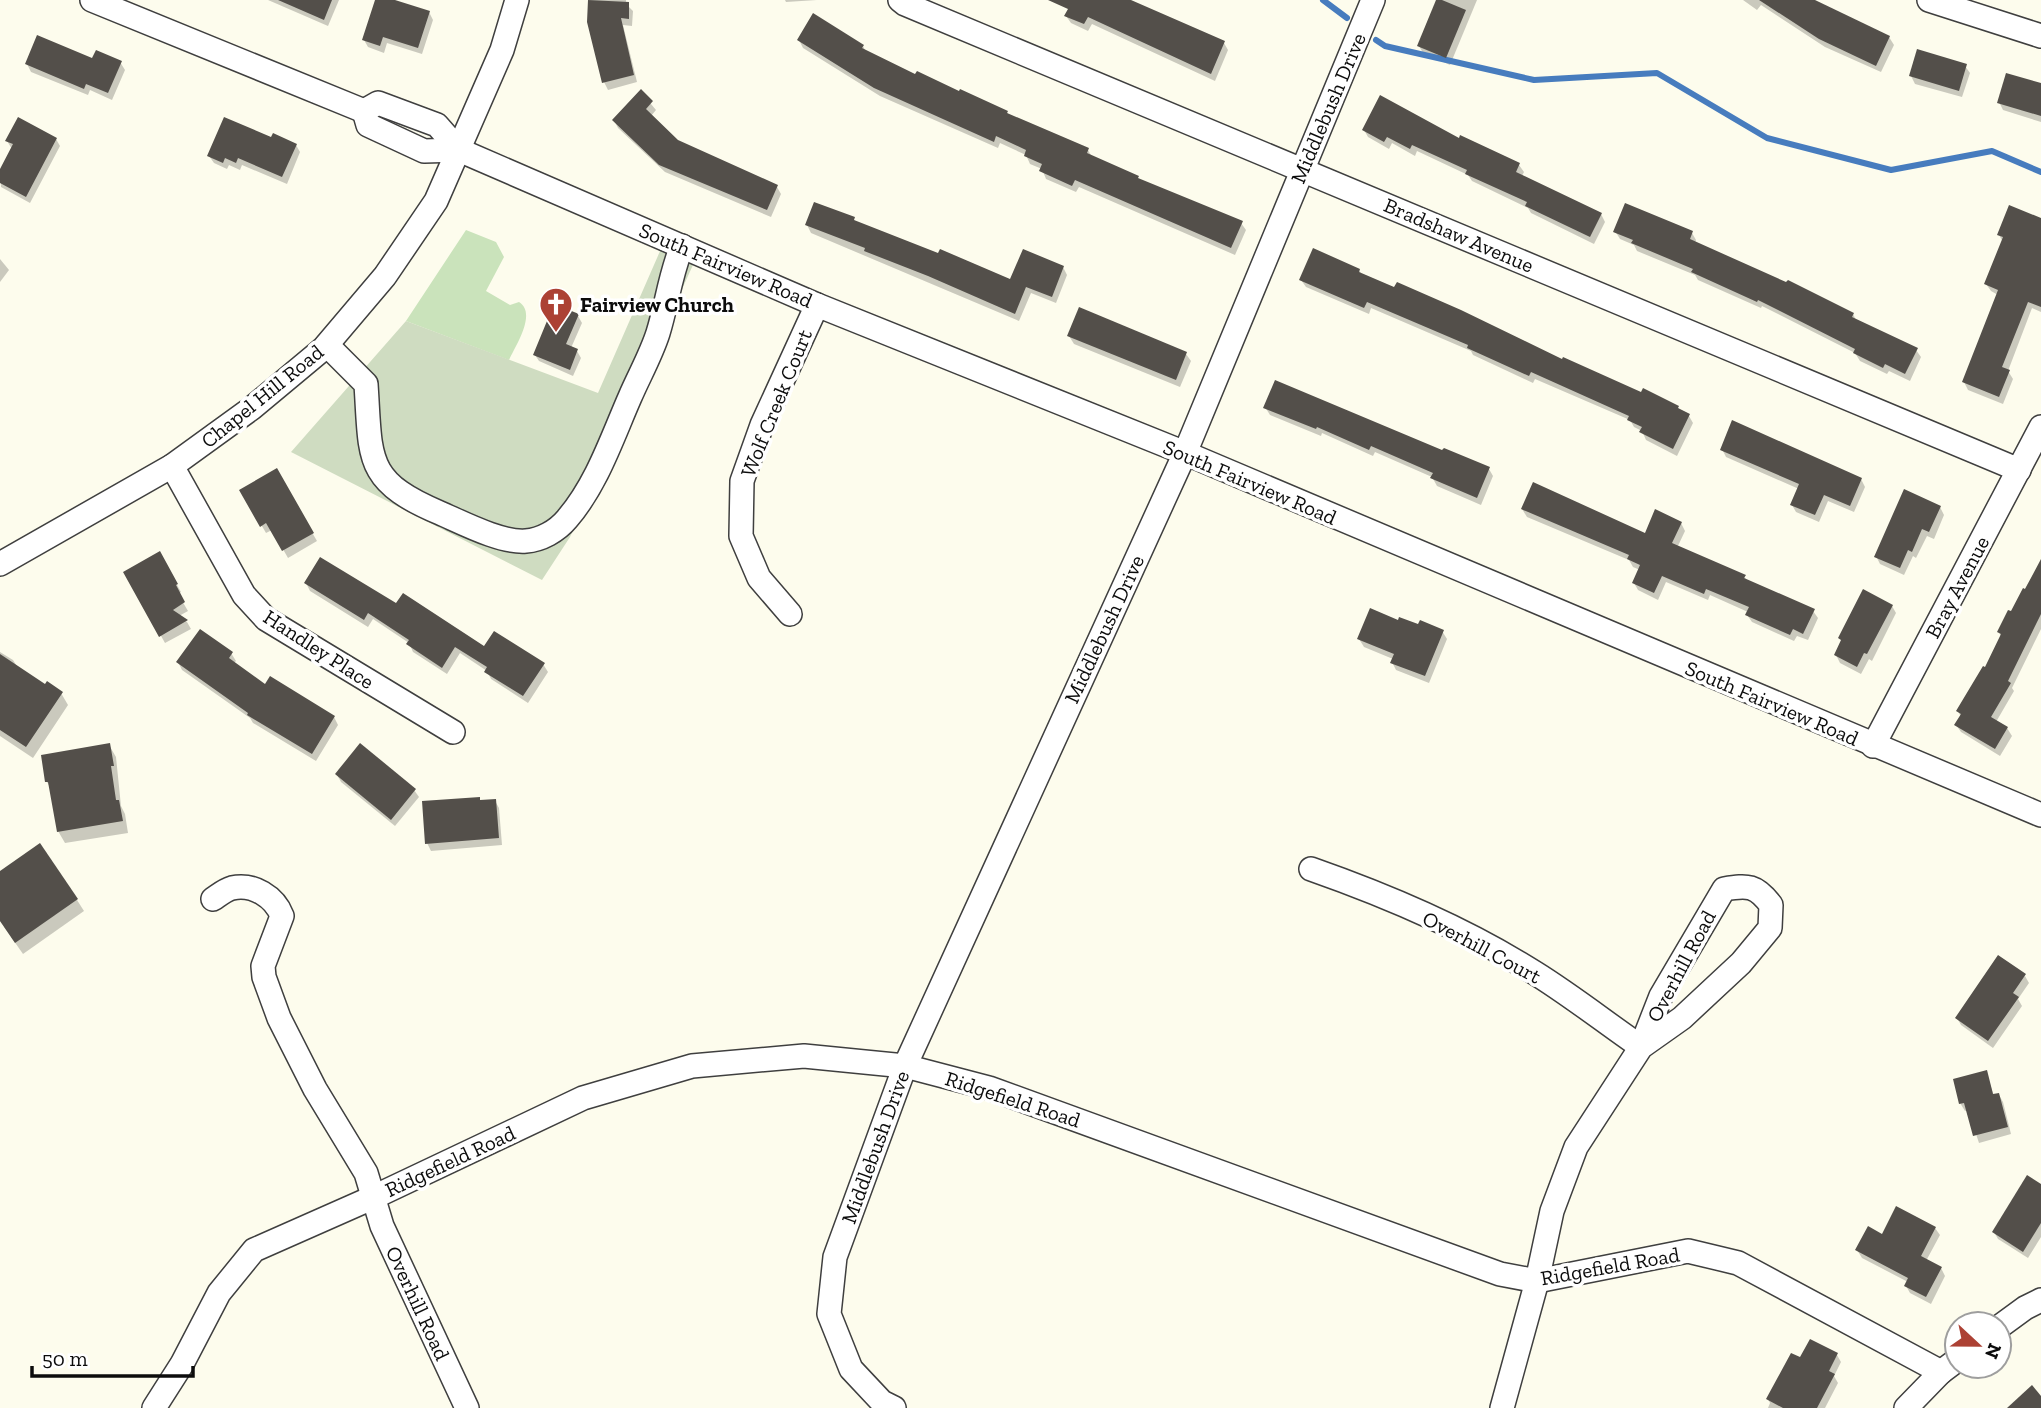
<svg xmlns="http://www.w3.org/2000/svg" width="2041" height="1408" viewBox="0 0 2041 1408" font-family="'Zilla Slab',serif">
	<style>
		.green { fill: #cae3bb }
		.cemetery { fill: #cfdcc1 }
		.shadow { fill: #0003 }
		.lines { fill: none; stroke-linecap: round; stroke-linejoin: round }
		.stream { stroke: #477cbe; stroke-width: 6 }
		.building { fill: #534f4a }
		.minor-casing { stroke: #3f3f3f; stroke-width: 26 }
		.minor { stroke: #fff; stroke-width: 23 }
		.labels { text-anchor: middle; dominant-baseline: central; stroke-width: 7; stroke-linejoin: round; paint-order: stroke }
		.street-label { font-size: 21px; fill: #0c0c0c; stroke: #fff }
		.poi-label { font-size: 21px; font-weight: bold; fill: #0c0c0c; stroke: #fff; text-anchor: start }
	</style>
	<rect width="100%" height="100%" fill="#fdfced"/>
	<path class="green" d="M 466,230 L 496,242 L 504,257 L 486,291 L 510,305 L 519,302 C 537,313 516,345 509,360 L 406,321 Z"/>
	<path class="cemetery" d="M 664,242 L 697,256 L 570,537 L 542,580 L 291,452 L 406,321 L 598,393 Z"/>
	<g class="shadow">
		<path d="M 268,0 L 339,0 L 328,26 Z"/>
		<path d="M 376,0 L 389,0 L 429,12 L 433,20 L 422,54 L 387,43 L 384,53 L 368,47 L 364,40 Z"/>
		<path d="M 590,0 L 626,0 L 626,4 L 633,11 L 632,26 L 623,25 L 637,82 L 608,90 L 604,82 L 589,22 Z"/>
		<path d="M 785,0 L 817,0 L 786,2 Z"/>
		<path d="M 1073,0 L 1126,0 L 1224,43 L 1228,50 L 1215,81 L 1092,24 L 1088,31 L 1071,23 L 1066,16 Z"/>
		<path d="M 1438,0 L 1477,0 L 1450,65 L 1423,53 L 1419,46 Z"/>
		<path d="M 1743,0 L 1812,0 L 1889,37 L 1894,45 L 1881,72 L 1825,47 L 1761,5 L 1757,10 Z"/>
		<path d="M 799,40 L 863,46 L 866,52 L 916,76 L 1007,112 L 1009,116 L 1088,150 L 1092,157 L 1139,180 L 1241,223 L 1246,230 L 1235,255 L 1079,187 L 1076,192 L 1046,179 L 1042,169 L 1030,164 L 1026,155 L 1000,143 L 998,148 L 880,96 L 803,48 Z"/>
		<path d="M 93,61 L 120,62 L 125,70 L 112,100 L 90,90 L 88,95 L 31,72 L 27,64 Z"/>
		<path d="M 1965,66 L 1970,73 L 1962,97 L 1915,84 L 1911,76 Z"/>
		<path d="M 2041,85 L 2041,122 L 2003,110 L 1999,102 Z"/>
		<path d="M 641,92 L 656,110 L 651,116 L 677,141 L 777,187 L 781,194 L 771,217 L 665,172 L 618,128 L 614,120 Z"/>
		<path d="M 1364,130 L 1460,140 L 1519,165 L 1524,172 L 1522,176 L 1601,214 L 1605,222 L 1594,244 L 1531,213 L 1528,208 L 1472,181 L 1468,175 L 1417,151 L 1415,156 L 1392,143 L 1389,149 L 1368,137 Z"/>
		<path d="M 56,139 L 60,146 L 30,203 L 1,187 L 0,172 L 12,149 L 7,141 Z"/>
		<path d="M 271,140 L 296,145 L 300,152 L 287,184 L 242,165 L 240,170 L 229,165 L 227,169 L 214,163 L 209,156 Z"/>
		<path d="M 853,219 L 856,222 L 1011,282 L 1063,267 L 1067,275 L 1056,303 L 1031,293 L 1019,321 L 811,233 L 807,225 Z"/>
		<path d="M 2041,220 L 2041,312 L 2032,308 L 2008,371 L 2013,379 L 2003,404 L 1968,390 L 1964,382 L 1998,295 L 1991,291 L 1986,284 L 2003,242 L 1999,235 Z"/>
		<path d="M 1615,231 L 1692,233 L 1696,240 L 1695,243 L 1853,314 L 1857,322 L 1916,350 L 1921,357 L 1910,381 L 1889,371 L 1887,374 L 1860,361 L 1855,353 L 1762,306 L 1761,308 L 1698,280 L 1695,275 L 1637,251 L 1634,245 L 1620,239 Z"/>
		<path d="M 0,259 L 9,270 L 0,282 Z"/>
		<path d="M 1359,270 L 1362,275 L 1562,362 L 1677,407 L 1680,411 L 1689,416 L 1693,423 L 1677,456 L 1646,440 L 1642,431 L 1634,427 L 1630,420 L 1535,379 L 1533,383 L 1473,355 L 1471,351 L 1371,308 L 1369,314 L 1306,287 L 1301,280 Z"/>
		<path d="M 578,316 L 582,323 L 571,348 L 577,351 L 581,358 L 573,376 L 539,361 L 535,355 Z"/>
		<path d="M 1069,336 L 1186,354 L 1191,361 L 1180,387 L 1074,344 Z"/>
		<path d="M 1265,407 L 1443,452 L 1489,469 L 1493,476 L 1481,505 L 1437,486 L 1432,477 L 1375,452 L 1373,456 L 1322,433 L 1321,436 L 1270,415 Z"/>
		<path d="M 1722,449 L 1861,479 L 1865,487 L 1854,512 L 1828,501 L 1819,522 L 1796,512 L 1792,505 L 1799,489 L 1726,457 Z"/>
		<path d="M 276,470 L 317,541 L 288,558 L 272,530 L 266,533 L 241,490 Z"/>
		<path d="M 1940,507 L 1944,515 L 1934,539 L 1927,536 L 1916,558 L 1913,556 L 1904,575 L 1880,564 L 1876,556 Z"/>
		<path d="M 1522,509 L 1646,535 L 1681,523 L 1685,531 L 1677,548 L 1744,576 L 1747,581 L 1813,611 L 1818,618 L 1808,640 L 1797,636 L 1794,641 L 1752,622 L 1747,615 L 1748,612 L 1710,595 L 1708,600 L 1666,582 L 1658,600 L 1638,590 L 1634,583 L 1640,570 L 1633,567 L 1629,560 L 1527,517 Z"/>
		<path d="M 159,553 L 181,592 L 178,594 L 188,611 L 179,616 L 187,622 L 191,629 L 165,643 L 125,572 Z"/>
		<path d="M 2041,562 L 2041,629 L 2012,688 L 2014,691 L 1996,722 L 2007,728 L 2012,736 L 2000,756 L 1961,732 L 1956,725 L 1961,717 L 1958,711 L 1986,669 L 2001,637 L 1999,632 Z"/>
		<path d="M 306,583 L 397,606 L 485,649 L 543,664 L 548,672 L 528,703 L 491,679 L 487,671 L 460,653 L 447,674 L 413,652 L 409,643 L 373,619 L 368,627 L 310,591 Z"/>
		<path d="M 1892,606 L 1896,613 L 1872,661 L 1869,659 L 1861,674 L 1840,663 L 1836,655 Z"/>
		<path d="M 1399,622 L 1442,631 L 1447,639 L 1429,683 L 1396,670 L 1392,662 L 1393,659 L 1364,647 L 1359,639 Z"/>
		<path d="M 0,652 L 13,660 L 18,668 L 45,686 L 61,693 L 68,705 L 33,758 L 0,736 Z"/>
		<path d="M 231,653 L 236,661 L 234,663 L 266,686 L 334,717 L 338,725 L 316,761 L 253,723 L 250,718 L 182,670 L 178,662 Z"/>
		<path d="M 109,745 L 116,757 L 121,806 L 125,814 L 128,833 L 65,843 L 58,831 L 52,790 L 47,782 Z"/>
		<path d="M 337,775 L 414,790 L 419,797 L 395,826 L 341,782 Z"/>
		<path d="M 495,801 L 499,808 L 502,845 L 431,851 L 427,843 L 481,802 Z"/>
		<path d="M 0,872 L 77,900 L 84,911 L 23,954 L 0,921 Z"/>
		<path d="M 2025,976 L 2029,983 L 2018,999 L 2022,1006 L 1993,1048 L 1961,1025 L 1957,1018 Z"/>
		<path d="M 1986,1072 L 1994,1096 L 1999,1095 L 2003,1102 L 2011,1134 L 1979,1143 L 1968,1110 L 1965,1111 L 1960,1103 Z"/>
		<path d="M 2041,1186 L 2041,1237 L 2028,1258 L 1998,1239 L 1994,1232 Z"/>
		<path d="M 1935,1228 L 1940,1235 L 1926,1261 L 1941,1268 L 1945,1276 L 1931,1304 L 1910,1293 L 1906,1286 L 1908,1282 L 1862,1258 L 1857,1250 L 1883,1236 Z"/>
		<path d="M 1837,1355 L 1841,1362 L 1834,1376 L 1838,1383 L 1825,1408 L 1768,1408 L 1770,1403 L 1768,1399 L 1801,1360 Z"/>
	</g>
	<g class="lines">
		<g class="stream">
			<path d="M 1323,0 L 1347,18"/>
			<path d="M 1376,40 L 1385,46 L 1534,80 L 1657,73 L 1767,138 L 1891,170 L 1992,151 L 2041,172"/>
		</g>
	</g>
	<g class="building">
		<path d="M 278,0 L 332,0 L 324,20 Z"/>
		<path d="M 375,0 L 395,0 L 430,11 L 418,48 L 383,37 L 380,46 L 362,40 Z"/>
		<path d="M 588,0 L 629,2 L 629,19 L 621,18 L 634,75 L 602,83 L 587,22 Z"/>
		<path d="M 1048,0 L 1131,0 L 1225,41 L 1211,74 L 1088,17 L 1084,24 L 1064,16 L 1068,9 Z"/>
		<path d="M 1436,0 L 1442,0 L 1466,10 L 1446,58 L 1417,46 Z"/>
		<path d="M 1759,0 L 1815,0 L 1890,36 L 1876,66 L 1819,39 Z"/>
		<path d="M 813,13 L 864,45 L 862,48 L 915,74 L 917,71 L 959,91 L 960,89 L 1008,111 L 1007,113 L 1089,148 L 1087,153 L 1139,176 L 1138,178 L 1243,221 L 1231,248 L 1075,180 L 1072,186 L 1039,171 L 1042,164 L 1024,156 L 1026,150 L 996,136 L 994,142 L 874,88 L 797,40 Z"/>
		<path d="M 37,35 L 92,58 L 96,50 L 122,61 L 108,93 L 86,84 L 84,89 L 25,64 Z"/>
		<path d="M 1917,49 L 1967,64 L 1959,91 L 1909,76 Z"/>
		<path d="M 2006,73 L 2041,83 L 2041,116 L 1997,103 Z"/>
		<path d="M 641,89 L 653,101 L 646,109 L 678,140 L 778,185 L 767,210 L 659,165 L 612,120 Z"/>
		<path d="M 1380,95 L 1459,138 L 1460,135 L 1520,163 L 1516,172 L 1602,213 L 1590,237 L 1525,206 L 1527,202 L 1465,174 L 1467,170 L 1412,145 L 1410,149 L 1387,137 L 1384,142 L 1362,130 Z"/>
		<path d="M 18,117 L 57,138 L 26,197 L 0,183 L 0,169 L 13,144 L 5,141 Z"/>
		<path d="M 224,117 L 271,137 L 273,133 L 297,144 L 282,177 L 238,158 L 236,163 L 225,158 L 223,163 L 207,156 Z"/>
		<path d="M 814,202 L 855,217 L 854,220 L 938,253 L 940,249 L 1010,279 L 1023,249 L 1064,266 L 1052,297 L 1026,287 L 1015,314 L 928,276 L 864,251 L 865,248 L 805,225 Z"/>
		<path d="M 1625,203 L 1693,231 L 1690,239 L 1786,282 L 1788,280 L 1854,313 L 1852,317 L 1918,348 L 1905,374 L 1885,364 L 1883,368 L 1853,353 L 1855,349 L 1758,300 L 1757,302 L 1691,272 L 1693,269 L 1631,243 L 1633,240 L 1613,232 Z"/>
		<path d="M 2009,205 L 2041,218 L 2041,307 L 2028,302 L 2002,367 L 2010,370 L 1999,397 L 1962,382 L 1998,290 L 1984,284 L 2003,237 L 1997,235 Z"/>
		<path d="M 1313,248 L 1360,269 L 1359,272 L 1394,287 L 1397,282 L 1461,310 L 1562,359 L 1563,357 L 1641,392 L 1643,388 L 1679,406 L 1678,408 L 1690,414 L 1673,449 L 1639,432 L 1642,427 L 1627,420 L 1629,416 L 1531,372 L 1529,376 L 1467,348 L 1468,345 L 1367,302 L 1364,308 L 1299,280 Z"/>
		<path d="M 554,304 L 579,314 L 566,344 L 578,349 L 570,370 L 533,355 Z"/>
		<path d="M 1079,307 L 1187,352 L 1176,380 L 1067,336 Z"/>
		<path d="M 1275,380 L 1442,450 L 1444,448 L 1490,467 L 1477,498 L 1430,478 L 1433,473 L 1371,446 L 1369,450 L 1317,427 L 1316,429 L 1263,408 Z"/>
		<path d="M 1732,420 L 1862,478 L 1850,506 L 1824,495 L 1815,515 L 1790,505 L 1799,484 L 1720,450 Z"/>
		<path d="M 277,468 L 314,533 L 282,551 L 266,523 L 260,527 L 239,490 Z"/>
		<path d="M 1533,482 L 1645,533 L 1655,509 L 1682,522 L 1672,543 L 1746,575 L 1744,578 L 1815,609 L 1803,634 L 1793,629 L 1790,635 L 1745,615 L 1749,607 L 1706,589 L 1704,594 L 1662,576 L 1654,593 L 1632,583 L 1640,565 L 1627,559 L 1629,555 L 1521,509 Z"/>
		<path d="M 1904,489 L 1941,506 L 1929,532 L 1922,529 L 1912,552 L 1908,550 L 1900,568 L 1874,557 Z"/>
		<path d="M 160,551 L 178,584 L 176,585 L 185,602 L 173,610 L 188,620 L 159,637 L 123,572 Z"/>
		<path d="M 320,557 L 396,603 L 403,593 L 484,646 L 494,631 L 545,663 L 523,696 L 484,672 L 487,667 L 455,647 L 442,668 L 406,644 L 409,640 L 368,613 L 364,620 L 304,583 Z"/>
		<path d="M 2041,559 L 2041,614 L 2008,681 L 2011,683 L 1991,717 L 2008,727 L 1995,749 L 1954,725 L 1961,714 L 1956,711 L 1983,666 L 1985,667 L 2001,634 L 1997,632 L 2008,610 L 2011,611 L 2023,588 L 2025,589 Z"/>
		<path d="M 1863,589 L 1893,605 L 1867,654 L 1864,653 L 1857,667 L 1834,655 L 1841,640 L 1838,638 Z"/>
		<path d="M 1370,608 L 1398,620 L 1399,617 L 1418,624 L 1420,620 L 1444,630 L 1425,676 L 1390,663 L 1394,654 L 1357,639 Z"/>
		<path d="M 200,629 L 233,652 L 229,658 L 265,684 L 270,676 L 335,716 L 312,754 L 247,715 L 248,713 L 176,662 Z"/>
		<path d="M 0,654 L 45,684 L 47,681 L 63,692 L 26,747 L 0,730 Z"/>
		<path d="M 110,743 L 114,766 L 111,766 L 116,800 L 119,800 L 123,821 L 57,832 L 48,782 L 45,782 L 41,755 Z"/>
		<path d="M 360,743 L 416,789 L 391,820 L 335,774 Z"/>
		<path d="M 480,797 L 480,800 L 496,799 L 499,838 L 425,844 L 422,801 Z"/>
		<path d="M 40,843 L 78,899 L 15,943 L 0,921 L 0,871 Z"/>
		<path d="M 1998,955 L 2026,974 L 2013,993 L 2019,997 L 1988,1041 L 1955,1018 Z"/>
		<path d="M 1987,1070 L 1993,1094 L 1999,1093 L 2008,1127 L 1973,1136 L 1964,1103 L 1959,1104 L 1953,1079 Z"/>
		<path d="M 2027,1175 L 2041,1184 L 2041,1223 L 2023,1252 L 1992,1232 Z"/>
		<path d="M 1896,1206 L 1936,1227 L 1921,1256 L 1942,1267 L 1926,1297 L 1904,1286 L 1908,1278 L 1855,1250 L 1868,1226 L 1882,1234 Z"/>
		<path d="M 1810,1339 L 1838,1353 L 1829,1371 L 1835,1374 L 1817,1408 L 1783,1408 L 1766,1399 L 1791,1353 L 1800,1357 Z"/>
		<path d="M 2032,1385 L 2041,1396 L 2041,1408 L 2007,1408 Z"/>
	</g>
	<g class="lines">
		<defs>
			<g id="minor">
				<path d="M 92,0 L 364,111"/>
				<path d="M 900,0 L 905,4 L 2019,470"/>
				<path d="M 1929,0 L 2041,36"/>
				<path d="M 364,111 L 378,103 L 437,125 L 459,150 L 817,305 L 1185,453 L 2041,815"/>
				<path d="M 364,111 L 368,125 L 424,151 L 459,150"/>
				<path d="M 327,345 L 366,384 C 371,459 364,481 440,513 C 463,523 501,543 526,541 C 541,540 557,531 567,519 C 597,484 612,438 630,397 C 639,376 651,355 658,333 C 667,304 670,275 682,246"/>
				<path d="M 172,466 L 244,595 L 266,619 L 453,732"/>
				<path d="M 0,564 L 172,466 L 252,408 L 324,348 L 385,276 L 436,201 L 502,50 L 517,0"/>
				<path d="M 790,614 L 759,578 L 741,536 L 742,481 L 762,425 L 817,305"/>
				<path d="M 1873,746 L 2041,427"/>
				<path d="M 1311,869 C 1388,896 1466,929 1535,973 C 1572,996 1606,1023 1641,1047"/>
				<path d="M 213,899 C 219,895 225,890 232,888 C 253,883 275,897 282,916 L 263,966 L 264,977 L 279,1018 L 315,1089 L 366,1173 L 382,1226 L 467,1408"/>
				<path d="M 1999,1327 L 2025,1308 L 2041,1300"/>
				<path d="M 154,1408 L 182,1364 L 219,1293 L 254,1250 L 374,1197 L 583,1098 L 692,1066 L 804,1056 L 905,1066 L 989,1088 L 1500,1274 L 1537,1281 L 1688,1251 L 1738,1263 L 1941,1372"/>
				<path d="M 894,1408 L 882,1402 L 851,1369 L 829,1314 L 835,1257 L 905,1066 L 1185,453 L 1373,0"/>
				<path d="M 1502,1408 L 1537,1281 L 1552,1211 L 1576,1147 L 1641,1047 L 1661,996 L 1724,889 C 1748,885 1756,885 1771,905 L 1770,928 L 1741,963 L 1682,1018 L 1641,1047"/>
				<path d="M 1906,1408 L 1941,1372 L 1957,1360"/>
			</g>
		</defs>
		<use href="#minor" class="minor-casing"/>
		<use href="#minor" class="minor"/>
	</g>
	<defs>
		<symbol id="church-pin" viewBox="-11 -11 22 30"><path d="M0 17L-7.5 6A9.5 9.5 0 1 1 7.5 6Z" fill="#ac4134" stroke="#fff"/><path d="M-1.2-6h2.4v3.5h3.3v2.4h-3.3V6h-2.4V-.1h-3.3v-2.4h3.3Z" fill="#fff"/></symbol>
	</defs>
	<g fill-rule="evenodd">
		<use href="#church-pin" x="537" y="285" width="38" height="52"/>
	</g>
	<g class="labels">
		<g class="street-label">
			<text transform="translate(1328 108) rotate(-67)">Middlebush Drive</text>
			<text transform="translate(1459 235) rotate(23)">Bradshaw Avenue</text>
			<text transform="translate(726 265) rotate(23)">South Fairview Road</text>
			<text transform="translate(262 396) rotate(-39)">Chapel Hill Road</text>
			<text transform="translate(776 403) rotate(-68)">Wolf Creek Court</text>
			<text transform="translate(1250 482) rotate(23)">South Fairview Road</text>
			<text transform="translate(1957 587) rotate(-62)">Bray Avenue</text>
			<text transform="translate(1104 629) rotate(-65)">Middlebush Drive</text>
			<text transform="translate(319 649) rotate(33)">Handley Place</text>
			<text transform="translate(1772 703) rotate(23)">South Fairview Road</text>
			<text transform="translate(1482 947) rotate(28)">Overhill Court</text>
			<text transform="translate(1681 966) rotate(-62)">Overhill Road</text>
			<text transform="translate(1013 1099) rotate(18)">Ridgefield Road</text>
			<text transform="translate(875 1147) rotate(-70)">Middlebush Drive</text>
			<text transform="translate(450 1161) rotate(-25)">Ridgefield Road</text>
			<text transform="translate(1610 1266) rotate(-10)">Ridgefield Road</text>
			<text transform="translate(418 1303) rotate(65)">Overhill Road</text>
		</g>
		<g class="poi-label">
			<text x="580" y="304">Fairview Church</text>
		</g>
	</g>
	<g transform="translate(1978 1345) rotate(112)"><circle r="33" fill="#ffffff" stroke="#9e9e9e" stroke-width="2"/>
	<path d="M0-5L12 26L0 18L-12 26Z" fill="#ac4134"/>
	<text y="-10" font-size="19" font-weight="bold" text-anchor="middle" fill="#0c0c0c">N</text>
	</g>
	<path d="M32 1366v10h161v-10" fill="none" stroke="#0c0c0c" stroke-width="3.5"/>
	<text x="42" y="1366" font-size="21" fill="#0c0c0c" stroke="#ffffff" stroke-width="5" paint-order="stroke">50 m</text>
</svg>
